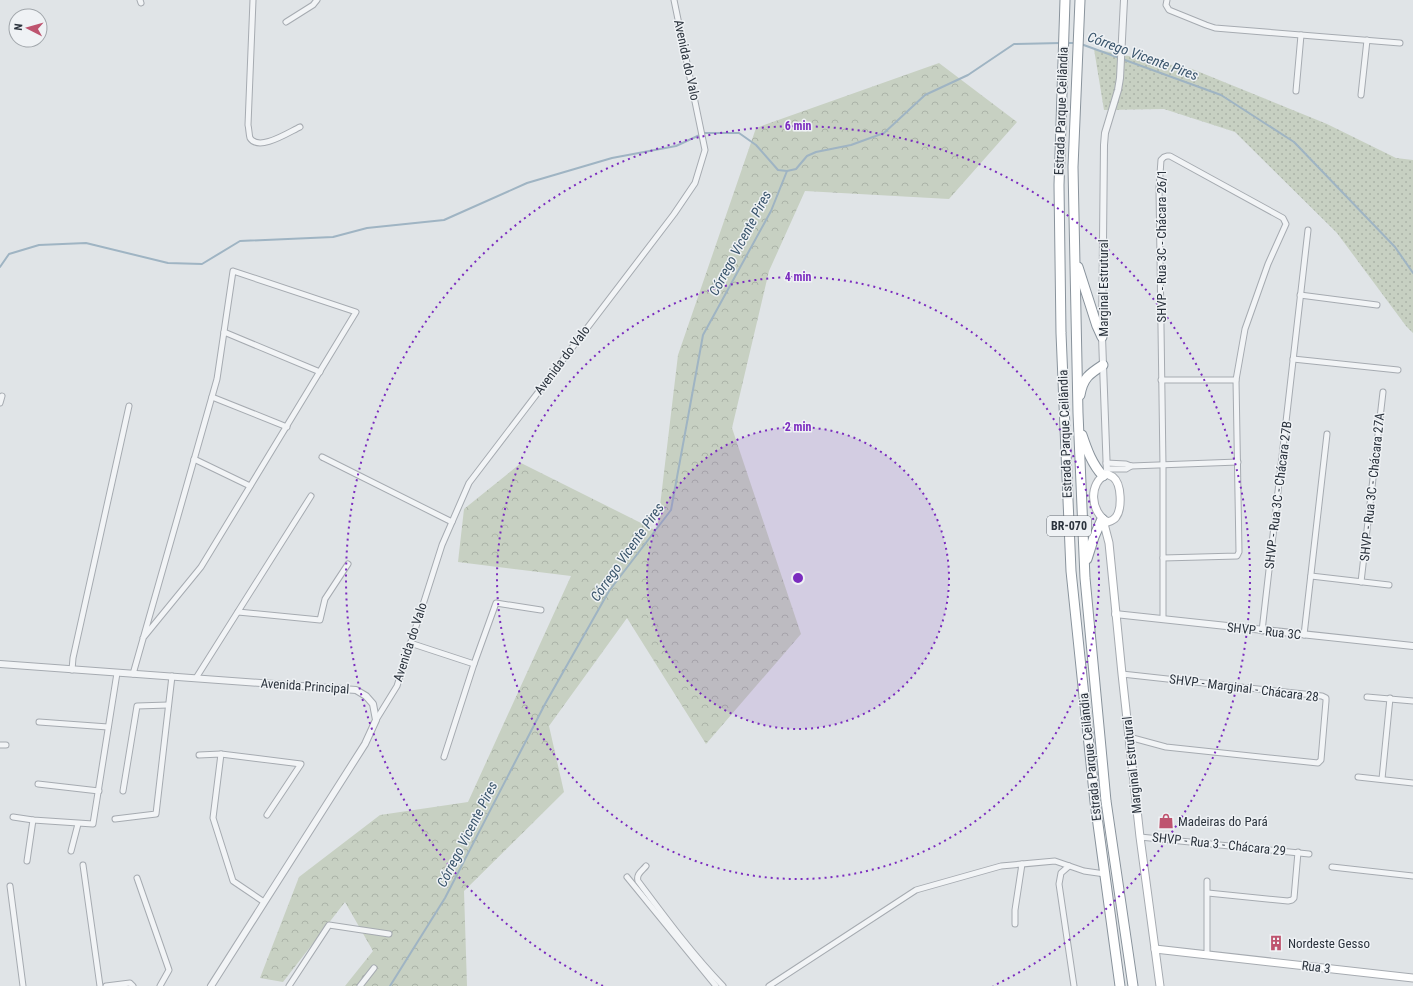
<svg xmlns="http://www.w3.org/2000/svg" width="1413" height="986" viewBox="0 0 1413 986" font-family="'Roboto Condensed',sans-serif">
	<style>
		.forest { fill: url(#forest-crowns) }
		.park { fill: url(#park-dots) }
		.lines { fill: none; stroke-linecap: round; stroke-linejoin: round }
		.stream { stroke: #9fb4c3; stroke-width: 2 }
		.minor-casing { stroke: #a6abb1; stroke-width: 7 }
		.tertiary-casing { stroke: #a6abb1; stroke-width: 8 }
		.secondary-casing { stroke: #a6abb1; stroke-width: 9 }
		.motorway-casing { stroke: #89939c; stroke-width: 11 }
		.minor { stroke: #f2f4f6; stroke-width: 5 }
		.tertiary { stroke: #f2f4f6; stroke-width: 6 }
		.secondary { stroke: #fff; stroke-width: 7 }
		.motorway { stroke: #fff; stroke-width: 9 }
		.ring { fill: none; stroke: #7b2cbf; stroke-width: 2; stroke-dasharray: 2 4 }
		.labels { text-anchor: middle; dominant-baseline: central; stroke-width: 3; stroke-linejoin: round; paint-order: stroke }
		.shield { fill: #eff2f5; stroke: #666c74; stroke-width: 1 }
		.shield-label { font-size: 12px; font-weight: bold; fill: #2b333d }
		.street-label { font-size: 13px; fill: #2b333d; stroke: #eff2f5 }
		.poi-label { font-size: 13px; fill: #2b333d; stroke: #eff2f5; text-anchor: start }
		.water-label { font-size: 14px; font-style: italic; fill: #3a556c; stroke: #eff2f5 }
		.centre { fill: #7b2cbf; stroke: #eff2f5; stroke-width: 2 }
		.ring-label { font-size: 12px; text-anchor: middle; font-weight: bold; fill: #7b2cbf; stroke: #eff2f5; stroke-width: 3; stroke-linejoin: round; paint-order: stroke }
	</style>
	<defs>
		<pattern id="forest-crowns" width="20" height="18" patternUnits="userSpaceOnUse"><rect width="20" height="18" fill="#c7d0c2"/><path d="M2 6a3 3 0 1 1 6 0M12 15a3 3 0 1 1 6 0" fill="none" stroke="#abb3a8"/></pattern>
		<pattern id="park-dots" width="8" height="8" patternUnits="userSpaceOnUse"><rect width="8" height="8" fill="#c7d0c2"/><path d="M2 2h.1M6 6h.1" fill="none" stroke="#abb3a8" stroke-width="1.8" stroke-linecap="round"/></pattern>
	</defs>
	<rect width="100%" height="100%" fill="#e0e4e7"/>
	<path class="forest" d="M 939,63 L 1017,122 L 949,199 L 805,191 L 769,271 L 732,428 L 801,634 L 706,744 L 627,618 L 549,726 L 564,792 L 464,891 L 467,986 L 345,986 L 373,951 L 345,902 L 283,982 L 260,978 L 299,877 L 380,815 L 468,802 L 571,576 L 458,562 L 464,509 L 521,463 L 657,531 L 678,355 L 756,128 Z"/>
	<path class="park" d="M 1094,49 L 1192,69 L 1327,124 L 1396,158 L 1413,160 L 1413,333 L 1406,326 L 1337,233 L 1235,132 L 1164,109 L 1104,110 Z"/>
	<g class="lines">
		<g class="stream">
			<path d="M 1065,43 L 1075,43"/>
			<path d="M 1081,44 L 1221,95 L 1294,142 L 1395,247 L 1413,273"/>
			<path d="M 0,267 L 9,254 L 39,245 L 86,243 L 168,263 L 202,264 L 240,241 L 333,237 L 367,228 L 444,220 L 527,183 L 612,158 L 676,146 L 704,133 L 739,133 L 756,145 L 778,170 L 787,171 L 796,169 L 807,156 L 816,152 L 851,145 L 884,133 L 925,95 L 968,75 L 1014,44 L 1061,43"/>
			<path d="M 390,986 L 445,898 L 545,704 L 609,591 L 671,510 L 703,335 L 771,211 L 787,171"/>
		</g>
		<defs>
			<g id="minor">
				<path d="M 140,0 L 141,3"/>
				<path d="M 253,0 L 248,125 C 249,129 249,135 250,138 C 259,152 289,132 300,127"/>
				<path d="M 1167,0 L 1166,5 L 1169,10 L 1206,25 L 1215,28 L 1400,43"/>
				<path d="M 286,22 L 313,5 L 317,0"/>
				<path d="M 1296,91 L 1301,35"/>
				<path d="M 1361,95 L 1367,40"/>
				<path d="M 1167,156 L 1170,156 L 1283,218 L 1286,224 L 1268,264 L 1245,329 L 1236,380 L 1239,552 L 1237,556 L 1163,558 L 1163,466 L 1159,188 L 1161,160 L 1164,157 Z"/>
				<path d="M 1300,295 L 1377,305"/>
				<path d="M 224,332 L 320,372"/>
				<path d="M 1293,359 L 1398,370"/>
				<path d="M 1161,380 L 1236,380"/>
				<path d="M 212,397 L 287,427"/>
				<path d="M 0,403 L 2,396"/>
				<path d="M 322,457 L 452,522"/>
				<path d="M 194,459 L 250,486"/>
				<path d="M 1106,463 L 1126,464 L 1131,466 L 1238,462"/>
				<path d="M 1107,469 L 1126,469 L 1131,466"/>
				<path d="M 1163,558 L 1163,619"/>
				<path d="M 1311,576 L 1389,585"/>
				<path d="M 1361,582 L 1383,392"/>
				<path d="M 238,612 L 320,620 L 325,599 L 348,564"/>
				<path d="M 1262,631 L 1308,230"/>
				<path d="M 1304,635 L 1327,434"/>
				<path d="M 410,643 L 474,664"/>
				<path d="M 72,670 L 73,658 L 129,406"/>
				<path d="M 133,674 L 217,379 L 233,271 L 356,312 L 201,567 L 143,638"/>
				<path d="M 1122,674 L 1322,696 L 1326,698 L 1326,701 L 1321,760 L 1318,763 L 1166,747 L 1129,737"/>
				<path d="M 196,678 L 311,496"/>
				<path d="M 1367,697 L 1413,701"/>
				<path d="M 376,720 L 397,686 L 442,545 L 469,483 L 674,214 L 695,183 L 705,150 L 674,0"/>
				<path d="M 39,722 L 108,727"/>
				<path d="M 0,745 L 6,745"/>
				<path d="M 221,754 L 213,818 L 233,881 L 264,902"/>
				<path d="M 199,755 L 221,754 L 301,764 L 267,815"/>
				<path d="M 444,757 L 474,664 L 496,603 L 541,610"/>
				<path d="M 1358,777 L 1413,783"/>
				<path d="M 1382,779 L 1390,698"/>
				<path d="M 38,784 L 99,791"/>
				<path d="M 123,791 L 137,706 L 168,705"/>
				<path d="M 13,817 L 33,820 L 93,824 L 117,673"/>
				<path d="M 115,819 L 156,814 L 172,676"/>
				<path d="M 1140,837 L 1309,854"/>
				<path d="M 71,851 L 78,824"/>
				<path d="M 27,861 L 33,820"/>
				<path d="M 83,865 L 100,986"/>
				<path d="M 646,866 C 642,871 636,874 638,881 C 665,917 692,954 723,986"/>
				<path d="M 1069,866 L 1061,873 L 1059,884 L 1074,986"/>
				<path d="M 1332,867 L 1413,876"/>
				<path d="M 627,877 L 716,986"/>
				<path d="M 137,878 L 169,970 L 160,986"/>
				<path d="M 1207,881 L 1207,954"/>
				<path d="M 10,886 L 23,986"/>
				<path d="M 1208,893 L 1288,901 L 1292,900 L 1294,898 L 1298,852"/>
				<path d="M 1015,924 L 1015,910 L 1022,864"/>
				<path d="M 106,986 L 130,983 L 133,986"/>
				<path d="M 289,986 L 329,925 L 389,934"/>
				<path d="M 360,986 L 374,968"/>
				<path d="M 769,986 L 916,890 L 1001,866 L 1055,861 L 1084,871 L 1105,874"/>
			</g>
			<g id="tertiary">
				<path d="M 1107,474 L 1102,337 L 1104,145 L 1105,133 L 1118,90 L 1120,78 L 1124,0"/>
				<path d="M 1115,614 L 1413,646"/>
				<path d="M 0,664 L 356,690 L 366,696 L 373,704 L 376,720 L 365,744 L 211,986"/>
			</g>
			<g id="secondary">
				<path d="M 1107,474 C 1109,475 1111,476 1113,477 C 1122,484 1122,509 1116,517 C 1114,520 1111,521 1108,522 C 1090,513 1088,482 1107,474 Z"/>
				<path d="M 1103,520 L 1109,543 L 1122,674 L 1140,837 L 1160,986"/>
				<path d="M 1155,949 L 1413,978"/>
			</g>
			<g id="motorway">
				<path d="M 1065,0 L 1059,185 L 1061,333 L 1071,571 L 1095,802 L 1120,986"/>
				<path d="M 1080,0 L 1073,167 L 1078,413 L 1085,578 L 1106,801 L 1133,986"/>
				<path d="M 1078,267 L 1097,326 L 1102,337"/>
				<path d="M 1080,395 C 1083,378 1089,374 1103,365"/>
				<path d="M 1082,435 C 1087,450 1092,464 1103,476"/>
				<path d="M 1087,559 L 1094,537 L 1102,519"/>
			</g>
		</defs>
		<use href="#minor" class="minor-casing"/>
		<use href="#tertiary" class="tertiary-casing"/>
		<use href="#secondary" class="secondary-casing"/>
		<use href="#motorway" class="motorway-casing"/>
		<use href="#minor" class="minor"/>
		<use href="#tertiary" class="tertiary"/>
		<use href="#secondary" class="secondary"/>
		<use href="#motorway" class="motorway"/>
	</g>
	<circle cx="798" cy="578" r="151" fill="#7b2cbf" fill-opacity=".12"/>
	<g class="ring">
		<circle cx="798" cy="578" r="151"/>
		<circle cx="798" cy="578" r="301"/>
		<path d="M603 986A452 452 0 1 1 993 986"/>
	</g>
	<defs>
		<symbol id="shop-bare" viewBox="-9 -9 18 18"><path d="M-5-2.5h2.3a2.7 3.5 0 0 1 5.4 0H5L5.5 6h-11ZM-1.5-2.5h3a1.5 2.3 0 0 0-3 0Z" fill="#be546f" stroke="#eff2f5" stroke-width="2.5" paint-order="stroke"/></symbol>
		<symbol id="building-bare" viewBox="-9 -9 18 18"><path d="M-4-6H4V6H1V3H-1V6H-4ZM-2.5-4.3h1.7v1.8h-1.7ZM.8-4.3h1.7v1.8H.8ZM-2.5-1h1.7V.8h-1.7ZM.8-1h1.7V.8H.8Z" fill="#be546f" stroke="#eff2f5" stroke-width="2.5" paint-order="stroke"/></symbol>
	</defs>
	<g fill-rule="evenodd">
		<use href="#shop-bare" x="1155" y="810" width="22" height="22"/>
		<use href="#building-bare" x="1265" y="932" width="22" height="22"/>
	</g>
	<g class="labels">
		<rect class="shield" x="1047" y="516" width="44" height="20" rx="3"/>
		<g class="shield-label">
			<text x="1069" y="526">BR-070</text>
		</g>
		<g class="street-label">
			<text transform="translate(687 60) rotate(78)">Avenida do Valo</text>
			<text transform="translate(1061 111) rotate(-88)">Estrada Parque Ceilândia</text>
			<text transform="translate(1161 246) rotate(-90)">SHVP - Rua 3C - Chácara 26/1</text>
			<text transform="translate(1103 288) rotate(-90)">Marginal Estrutural</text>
			<text transform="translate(562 360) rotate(-53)">Avenida do Valo</text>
			<text transform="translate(1065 434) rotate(-92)">Estrada Parque Ceilândia</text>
			<text transform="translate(1372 487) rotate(-84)">SHVP - Rua 3C - Chácara 27A</text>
			<text transform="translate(1278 495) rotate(-83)">SHVP - Rua 3C - Chácara 27B</text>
			<text transform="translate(1264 631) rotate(6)">SHVP - Rua 3C</text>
			<text transform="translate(410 642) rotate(-72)">Avenida do Valo</text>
			<text transform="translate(305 686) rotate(4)">Avenida Principal</text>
			<text transform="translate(1244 688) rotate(7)">SHVP - Marginal - Chácara 28</text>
			<text transform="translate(1090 757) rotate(-96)">Estrada Parque Ceilândia</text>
			<text transform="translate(1132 765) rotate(-96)">Marginal Estrutural</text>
			<text transform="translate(1219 844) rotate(6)">SHVP - Rua 3 - Chácara 29</text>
			<text transform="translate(1316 967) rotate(7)">Rua 3</text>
		</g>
		<g class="poi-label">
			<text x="1178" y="821">Madeiras do Pará</text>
			<text x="1288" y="943">Nordeste Gesso</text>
		</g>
		<g class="water-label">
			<text transform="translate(1143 56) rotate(20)">Córrego Vicente Pires</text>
			<text transform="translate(740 243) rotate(-62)">Córrego Vicente Pires</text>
			<text transform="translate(627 552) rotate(-55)">Córrego Vicente Pires</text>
			<text transform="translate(467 834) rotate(-63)">Córrego Vicente Pires</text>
		</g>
	</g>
	<circle cx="798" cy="578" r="6" class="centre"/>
	<g class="ring-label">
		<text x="798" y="130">6 min</text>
		<text x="798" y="281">4 min</text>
		<text x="798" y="431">2 min</text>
	</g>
	<g transform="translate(28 28) rotate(276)"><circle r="19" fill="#eff2f5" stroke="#a1a6ab"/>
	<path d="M0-3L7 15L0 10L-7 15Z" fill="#be546f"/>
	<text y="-6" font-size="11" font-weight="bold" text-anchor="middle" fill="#2b333d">N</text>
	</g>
</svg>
